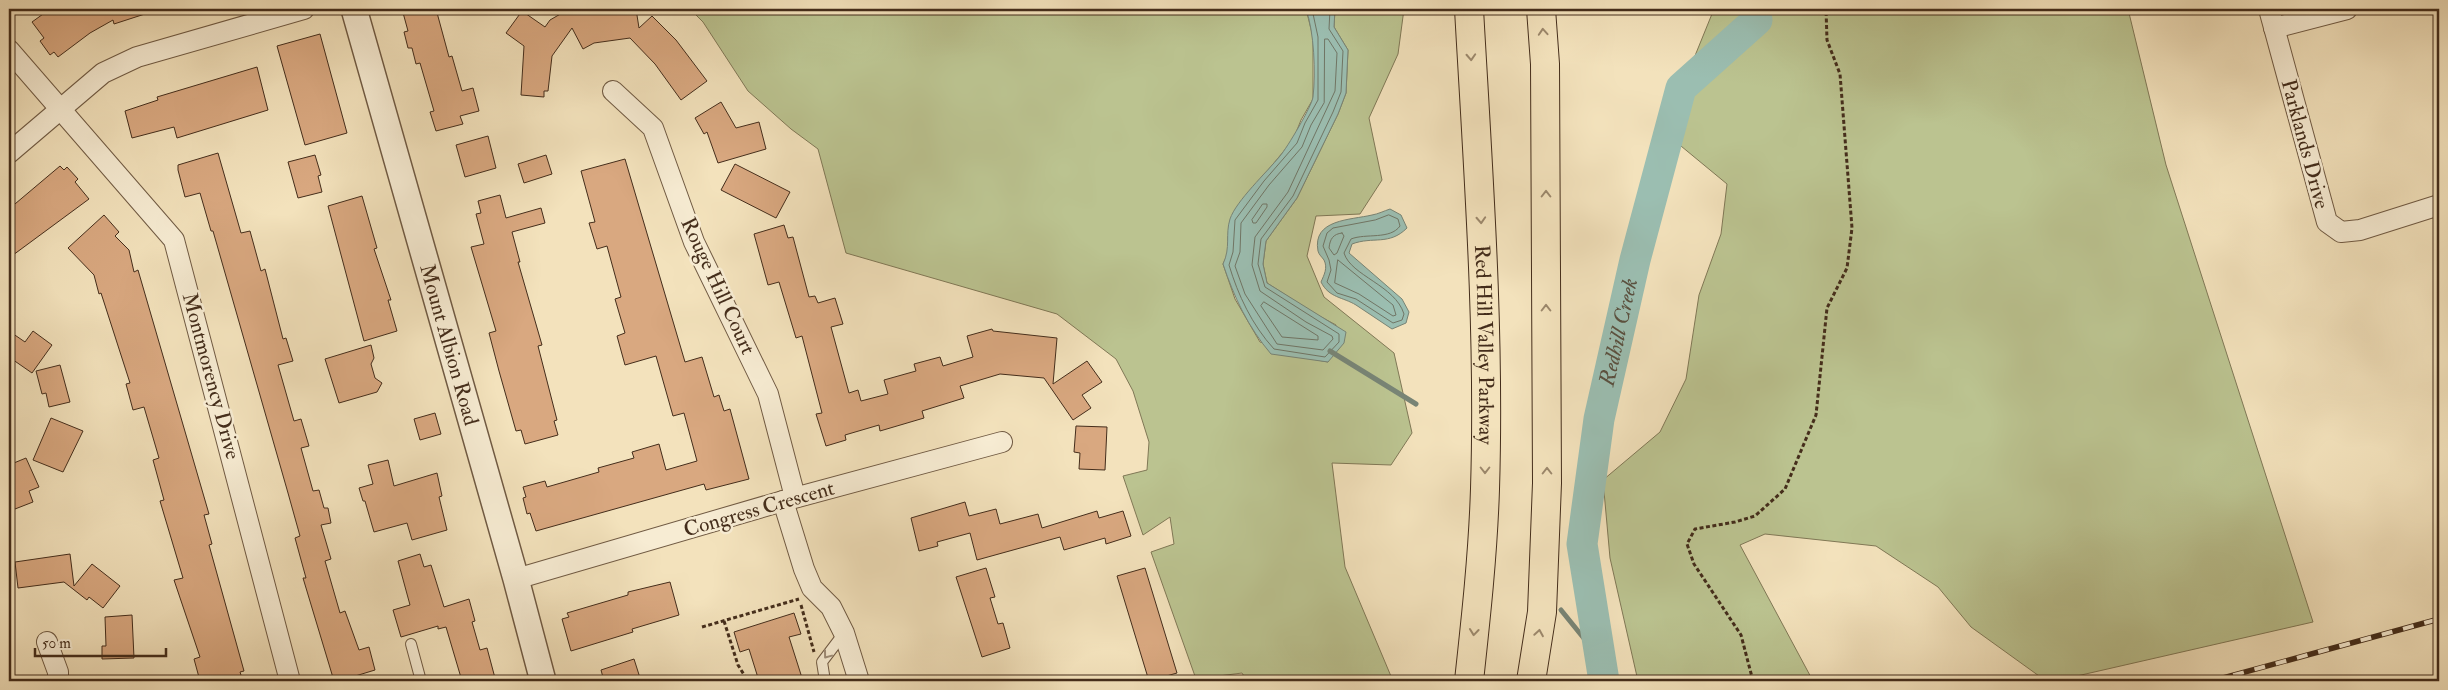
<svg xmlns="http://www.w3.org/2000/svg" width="2448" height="690" viewBox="0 0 2448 690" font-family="'IM FELL Double Pica',serif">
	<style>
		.green { fill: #bbc390; stroke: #807856 }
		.water { fill: #9bbeb1; stroke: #788475 }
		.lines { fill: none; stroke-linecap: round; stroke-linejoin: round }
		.shore { stroke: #707666; stroke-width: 1 }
		.stream { stroke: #788475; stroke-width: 5 }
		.river { stroke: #9bbeb1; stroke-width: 31 }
		.building { fill: #d9a880; stroke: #442d1b }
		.service-casing { stroke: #705a43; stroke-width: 12 }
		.minor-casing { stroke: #705a43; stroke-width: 22 }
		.tertiary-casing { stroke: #705a43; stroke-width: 28 }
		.motorway-casing { stroke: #442d1b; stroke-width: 30 }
		.path { stroke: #442d1b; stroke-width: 3; stroke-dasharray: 4 2.5; stroke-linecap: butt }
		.service { stroke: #f7ecd3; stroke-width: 10 }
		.minor { stroke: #f7ecd3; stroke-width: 20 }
		.tertiary { stroke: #f7ecd3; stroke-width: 25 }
		.motorway { stroke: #f3e2bc; stroke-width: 28 }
		.rail-casing { stroke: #442d1b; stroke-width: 5.5 }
		.rail { stroke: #f7ecd3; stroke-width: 4; stroke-dasharray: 11; stroke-linecap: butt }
		.oneway { stroke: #9c886c }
		.oneway2 { stroke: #9e8c77 }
		.labels { text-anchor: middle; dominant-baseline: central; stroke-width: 5; stroke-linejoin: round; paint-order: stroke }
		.street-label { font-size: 21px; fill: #442d1b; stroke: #f7ecd3 }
		.water-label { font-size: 22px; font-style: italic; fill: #5a5140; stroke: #f7ecd3 }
	</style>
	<rect width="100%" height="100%" fill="#f3e2bc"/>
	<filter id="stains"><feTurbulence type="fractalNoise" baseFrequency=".004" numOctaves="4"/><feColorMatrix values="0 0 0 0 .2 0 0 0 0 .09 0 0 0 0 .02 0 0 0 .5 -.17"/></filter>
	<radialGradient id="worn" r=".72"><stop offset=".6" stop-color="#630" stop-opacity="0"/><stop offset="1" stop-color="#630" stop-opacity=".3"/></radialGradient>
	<g class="green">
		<path d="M 690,9 L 1306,9 L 1313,37 L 1313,99 L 1301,120 L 1293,140 L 1240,204 L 1228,237 L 1229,252 L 1223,264 L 1235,299 L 1260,342 L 1312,359 L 1328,362 L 1336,325 L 1312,312 L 1267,283 L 1263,264 L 1266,241 L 1297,198 L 1338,114 L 1346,93 L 1348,50 L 1334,27 L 1335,9 L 1404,9 L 1398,54 L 1369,118 L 1382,180 L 1360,214 L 1316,216 L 1307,256 L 1324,297 L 1394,353 L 1412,433 L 1391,465 L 1332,463 L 1345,567 L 1393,681 L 1247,681 L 1242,673 L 1196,679 L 1151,552 L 1174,544 L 1170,517 L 1143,535 L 1123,476 L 1147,470 L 1149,442 L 1133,391 L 1116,359 L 1057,314 L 846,253 L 818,149 L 791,129 L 748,91 L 703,22 Z"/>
		<path d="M 1714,9 L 2128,9 L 2166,165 L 2313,622 L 2055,681 L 2046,681 L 1971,627 L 1938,587 L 1876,546 L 1765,534 L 1740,545 L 1813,681 L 1638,681 L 1610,558 L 1603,480 L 1660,432 L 1686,379 L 1699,295 L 1721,234 L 1727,184 L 1664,132 Z"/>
	</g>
	<g class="water">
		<path d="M 1306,9 L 1335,9 L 1334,27 L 1348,50 L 1346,93 L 1338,114 L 1297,198 L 1266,241 L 1263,264 L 1267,283 L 1346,332 L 1344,343 L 1328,362 L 1271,354 C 1248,327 1234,297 1223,264 C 1231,247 1225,235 1230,219 C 1236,201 1267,172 1280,156 C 1287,148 1312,106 1313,97 C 1316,72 1314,32 1306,9 Z"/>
		<path d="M 1390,209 L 1401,215 L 1407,228 C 1389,246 1373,236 1352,244 L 1349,253 L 1402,299 L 1409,312 L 1406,323 L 1392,329 C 1380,321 1368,313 1356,305 C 1343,297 1329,298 1321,282 C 1324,275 1328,268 1324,260 C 1322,257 1319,255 1318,251 C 1312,219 1351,220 1372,215 C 1378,214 1384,211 1390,209 Z"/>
	</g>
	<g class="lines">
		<g class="shore">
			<path d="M 1312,9 L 1318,37 L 1318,100 L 1305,123 L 1297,143 L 1264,181 L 1235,220 L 1233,252 L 1229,265 C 1238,295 1252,325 1274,349 L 1325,357 L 1339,342 L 1339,334 L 1265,287 L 1258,264 L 1261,239 L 1293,196 L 1333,112 L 1341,92 L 1343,51 L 1329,29 L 1330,9"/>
			<path d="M 1325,39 L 1328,39 L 1337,53 L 1335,91 L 1288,192 L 1255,237 L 1252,265 L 1260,291 L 1306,322 L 1332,336 L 1333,339 L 1323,350 L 1277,344 L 1245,294 L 1235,266 L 1240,252 L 1241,223 L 1269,185 L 1302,147 L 1311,125 L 1324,103 Z"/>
			<path d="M 1263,204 L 1267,204 L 1267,207 L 1256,223 L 1253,223 L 1252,220 Z"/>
			<path d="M 1389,215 L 1398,219 L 1400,226 C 1390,240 1366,233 1351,239 L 1344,253 C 1351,276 1395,285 1404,314 L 1402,320 L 1393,323 L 1356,299 L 1337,293 L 1327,282 L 1331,270 L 1329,260 L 1323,246 L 1327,233 L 1333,228 L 1375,220 Z"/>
			<path d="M 1342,233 L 1344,236 L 1337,253 L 1334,255 L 1329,248 C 1330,239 1333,234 1342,233 Z"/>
			<path d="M 1338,260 L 1393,305 L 1396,315 L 1393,316 L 1359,294 L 1335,283 Z"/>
			<path d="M 1264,302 L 1318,336 L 1318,340 L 1282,337 L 1261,306 Z"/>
		</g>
		<g class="stream">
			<path d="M 1330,351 L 1416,404"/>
			<path d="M 1561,610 L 1599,657"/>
		</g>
		<path class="river" id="s1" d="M 1604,681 L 1582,544 L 1599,419 L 1635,260 L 1681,88 L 1757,20"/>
	</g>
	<g class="building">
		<path d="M 50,9 L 151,9 L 151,12 L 114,24 L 113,20 L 90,33 L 58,57 L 54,52 L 50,55 L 40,41 L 44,38 L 32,22 Z"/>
		<path d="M 402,9 L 436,9 L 449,57 L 452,56 L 462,91 L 473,88 L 479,111 L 460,116 L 463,124 L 436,131 L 430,112 L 434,111 L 420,63 L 416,64 L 412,48 L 408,48 L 404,32 L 408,31 Z"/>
		<path d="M 569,9 L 636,9 L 639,28 L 652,16 L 676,40 L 707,81 L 681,100 L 655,64 L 630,38 L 594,43 L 583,49 L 572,28 L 552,56 L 548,91 L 544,91 L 544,97 L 521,95 L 524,46 L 506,33 L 522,11 L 545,27 L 550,20 Z"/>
		<path d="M 320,34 L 347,133 L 305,145 L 277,46 Z"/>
		<path d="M 257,67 L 268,110 L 177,138 L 174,127 L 132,138 L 125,111 L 158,100 L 157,97 Z"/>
		<path d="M 721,102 L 736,128 L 759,122 L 766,149 L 718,163 L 707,132 L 704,134 L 695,118 Z"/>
		<path d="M 488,136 L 496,168 L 465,177 L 456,145 Z"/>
		<path d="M 218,153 L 241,233 L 250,231 L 261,271 L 265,269 L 283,339 L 286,338 L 293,361 L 278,365 L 294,421 L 301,419 L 309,446 L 301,448 L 313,491 L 319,490 L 324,508 L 328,508 L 331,523 L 321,525 L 331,559 L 325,561 L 340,613 L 345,611 L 359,650 L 369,647 L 375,670 L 352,677 L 353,681 L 334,681 L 303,578 L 306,578 L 295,538 L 300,536 L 288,493 L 213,231 L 211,231 L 200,193 L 185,197 L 178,170 L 178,165 Z"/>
		<path d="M 315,155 L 321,175 L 318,176 L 322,192 L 298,198 L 288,162 Z"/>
		<path d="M 546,155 L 552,174 L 524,183 L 518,164 Z"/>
		<path d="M 625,159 L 685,362 L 702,357 L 714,397 L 719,395 L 724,411 L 730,409 L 749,479 L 706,490 L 704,484 L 536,531 L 530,513 L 527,514 L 523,498 L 526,497 L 523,487 L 545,481 L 547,487 L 599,472 L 598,468 L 634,458 L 632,452 L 659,444 L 666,470 L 697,461 L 684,413 L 673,416 L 656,356 L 625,365 L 617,336 L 625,333 L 615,299 L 621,297 L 607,246 L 597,249 L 589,223 L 595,222 L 581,171 Z"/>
		<path d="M 735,164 L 790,192 L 776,218 L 721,190 Z"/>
		<path d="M 60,166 L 64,170 L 67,167 L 78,179 L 75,182 L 89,199 L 9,258 L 9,209 Z"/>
		<path d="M 500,195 L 506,218 L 541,208 L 545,223 L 512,232 L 520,262 L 518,262 L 542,345 L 538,346 L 557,420 L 554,421 L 558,435 L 525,444 L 521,430 L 516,431 L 499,371 L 489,333 L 496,331 L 471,247 L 484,244 L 476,214 L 481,213 L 478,201 Z"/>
		<path d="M 362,196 L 377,248 L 374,249 L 391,300 L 388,300 L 397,331 L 364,341 L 328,206 Z"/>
		<path d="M 104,215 L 119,232 L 115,236 L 129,250 L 134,272 L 138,270 L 209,514 L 204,515 L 212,544 L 209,545 L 244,671 L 240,672 L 243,681 L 200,681 L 194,659 L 200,657 L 174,580 L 183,578 L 160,501 L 164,500 L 153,460 L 159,458 L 144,407 L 133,410 L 126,384 L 130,383 L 101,293 L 99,294 L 94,275 L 68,248 Z"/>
		<path d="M 784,225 L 788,238 L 793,237 L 809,297 L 815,296 L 818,303 L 835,298 L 843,324 L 831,327 L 849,393 L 858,390 L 861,401 L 888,394 L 884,380 L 916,371 L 914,364 L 940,357 L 943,366 L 973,357 L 967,336 L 992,329 L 993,331 L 1057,338 L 1053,384 L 1087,361 L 1102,382 L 1082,395 L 1091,408 L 1073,420 L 1044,378 L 1000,374 L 960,386 L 964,398 L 922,411 L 924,418 L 880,431 L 879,425 L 845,435 L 846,440 L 826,446 L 816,414 L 822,413 L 802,336 L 796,338 L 779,282 L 768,285 L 754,234 Z"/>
		<path d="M 9,331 L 25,342 L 33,331 L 52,345 L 32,373 L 9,357 Z"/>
		<path d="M 371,345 L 374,358 L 371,364 L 375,378 L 382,383 L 377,392 L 339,403 L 325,359 Z"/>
		<path d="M 60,365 L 70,402 L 49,407 L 46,393 L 42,394 L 36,371 Z"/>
		<path d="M 435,413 L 441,434 L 420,440 L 414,419 Z"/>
		<path d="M 51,418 L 83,431 L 63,472 L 33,460 Z"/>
		<path d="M 1076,426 L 1107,427 L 1105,470 L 1079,469 L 1080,453 L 1074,452 Z"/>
		<path d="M 26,458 L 39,487 L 29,491 L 33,502 L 15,509 L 9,493 L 9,465 Z"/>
		<path d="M 388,460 L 394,486 L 437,473 L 442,496 L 439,497 L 447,530 L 412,540 L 407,523 L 374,532 L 365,501 L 363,501 L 359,488 L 373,484 L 368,465 Z"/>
		<path d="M 965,502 L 969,516 L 996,509 L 1000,524 L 1038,514 L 1042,528 L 1097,511 L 1099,518 L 1123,511 L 1131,536 L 1106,544 L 1105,538 L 1064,550 L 1060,537 L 977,560 L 970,533 L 937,542 L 938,546 L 919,551 L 911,518 Z"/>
		<path d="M 70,554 L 74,586 L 92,564 L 120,586 L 103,608 L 89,597 L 87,600 L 64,582 L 18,588 L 15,562 Z"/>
		<path d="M 420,554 L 424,567 L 431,565 L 444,607 L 469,599 L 475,621 L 472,622 L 480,650 L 487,648 L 495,678 L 489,679 L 490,681 L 462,681 L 446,627 L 438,629 L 438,626 L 401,637 L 393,610 L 410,605 L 398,561 Z"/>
		<path d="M 986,568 L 995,597 L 990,598 L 998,624 L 1003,623 L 1010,648 L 982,657 L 956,577 Z"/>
		<path d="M 1145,568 L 1177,673 L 1149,681 L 1117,576 Z"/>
		<path d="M 670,582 L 679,615 L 632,629 L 633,632 L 571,651 L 562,619 L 569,617 L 567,613 L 628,595 L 628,592 Z"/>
		<path d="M 794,613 L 801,634 L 789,637 L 803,681 L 759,681 L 749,649 L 740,652 L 734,632 Z"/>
		<path d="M 132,615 L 134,658 L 102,659 L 102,646 L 106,646 L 105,617 Z"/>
		<path d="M 634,659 L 641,681 L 604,681 L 601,670 Z"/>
	</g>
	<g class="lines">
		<defs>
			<g id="service">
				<path d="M 411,644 L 421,681"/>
				<path d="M 825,681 L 822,662 L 844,633"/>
			</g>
			<g id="minor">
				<path d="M 2269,9 L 2327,222 L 2341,232 L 2360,230 L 2439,205"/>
				<path d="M 2274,28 L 2347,9"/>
				<path d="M 9,50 L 174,240 L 290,681"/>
				<path d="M 613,91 L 653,128 L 694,242 L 768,394 L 795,497"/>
				<path d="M 9,153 L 103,73 L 137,57 L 304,9"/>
				<path d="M 783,501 L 804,569 L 812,588 L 831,607 L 844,633 L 859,681"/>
				<path d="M 516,579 L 783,501 L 1002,442"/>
				<path d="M 47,642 L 58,672 L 58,681"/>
			</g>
			<g id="tertiary">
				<path id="s2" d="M 354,9 L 516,579 L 543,681"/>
			</g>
			<g id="motorway">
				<path id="s3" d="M 1469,9 C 1478,169 1490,329 1485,489 C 1483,553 1476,617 1469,681"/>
				<path d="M 1531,681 L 1542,612 L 1547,483 L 1545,64 L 1541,9"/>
			</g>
		</defs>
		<use href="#service" class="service-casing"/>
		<use href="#minor" class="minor-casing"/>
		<use href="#tertiary" class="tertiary-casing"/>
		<use href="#motorway" class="motorway-casing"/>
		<g class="path">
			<path d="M 801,605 L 814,652"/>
			<path d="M 724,621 L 738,665 L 748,681"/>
			<path d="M 702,627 L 799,599"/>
			<path d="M 1099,681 L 1106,679 L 1115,681"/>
			<path d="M 1753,681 L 1741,635 L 1694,564 L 1687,544 L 1695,529 L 1735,522 L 1755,516 L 1785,489 L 1816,415 L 1827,308 L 1847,268 L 1852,228 L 1840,74 L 1827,40 L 1826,9"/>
		</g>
		<use href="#service" class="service"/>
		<use href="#minor" class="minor"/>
		<use href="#tertiary" class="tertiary"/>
		<use href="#motorway" class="motorway"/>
		<defs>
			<path id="rail" d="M 2212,681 L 2439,619"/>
		</defs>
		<use href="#rail" class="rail-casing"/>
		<use href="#rail" class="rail"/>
	</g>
	<defs><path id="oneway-chevron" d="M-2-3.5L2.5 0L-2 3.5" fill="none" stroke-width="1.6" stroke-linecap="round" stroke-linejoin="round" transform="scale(1.25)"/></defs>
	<g class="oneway">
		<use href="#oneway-chevron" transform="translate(1543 32) rotate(-94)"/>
		<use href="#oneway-chevron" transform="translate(1471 57) rotate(87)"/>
		<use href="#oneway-chevron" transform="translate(1546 194) rotate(-90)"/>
		<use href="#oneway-chevron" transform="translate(1481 220) rotate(87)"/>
		<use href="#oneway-chevron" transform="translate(1546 308) rotate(-90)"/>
		<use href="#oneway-chevron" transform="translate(1485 470) rotate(90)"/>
		<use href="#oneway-chevron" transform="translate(1547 471) rotate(-90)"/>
		<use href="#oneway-chevron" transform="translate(1474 632) rotate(96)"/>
		<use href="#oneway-chevron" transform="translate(1539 633) rotate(-81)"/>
	</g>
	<use class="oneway2" href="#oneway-chevron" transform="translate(827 655) rotate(127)"/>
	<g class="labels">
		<g class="street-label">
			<text transform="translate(2305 144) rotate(75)">Parklands Drive</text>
			<text transform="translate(718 286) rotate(65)">Rouge Hill Court</text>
			<text stroke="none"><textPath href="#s2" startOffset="349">Mount Albion Road</textPath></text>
			<text stroke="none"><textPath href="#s3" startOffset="336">Red Hill Valley Parkway</textPath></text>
			<text transform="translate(211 376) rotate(75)">Montmorency Drive</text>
			<text transform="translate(759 509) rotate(-16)">Congress Crescent</text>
		</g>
		<g class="water-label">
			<text stroke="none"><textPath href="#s1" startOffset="354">Redhill Creek</textPath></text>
		</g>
	</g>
	<rect width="2448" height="690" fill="none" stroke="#f3e2bc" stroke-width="30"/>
	<rect x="10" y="10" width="2428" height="670" fill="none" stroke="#442d1b" stroke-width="2.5"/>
	<rect x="15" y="15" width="2418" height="660" fill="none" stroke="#442d1b"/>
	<path d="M35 648v8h131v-8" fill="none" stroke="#442d1b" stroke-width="2.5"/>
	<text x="42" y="648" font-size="15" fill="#442d1b" stroke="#f7ecd3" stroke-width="4" paint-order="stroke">50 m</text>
	<rect width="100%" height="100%" filter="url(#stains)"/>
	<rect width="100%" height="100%" fill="url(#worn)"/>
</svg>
